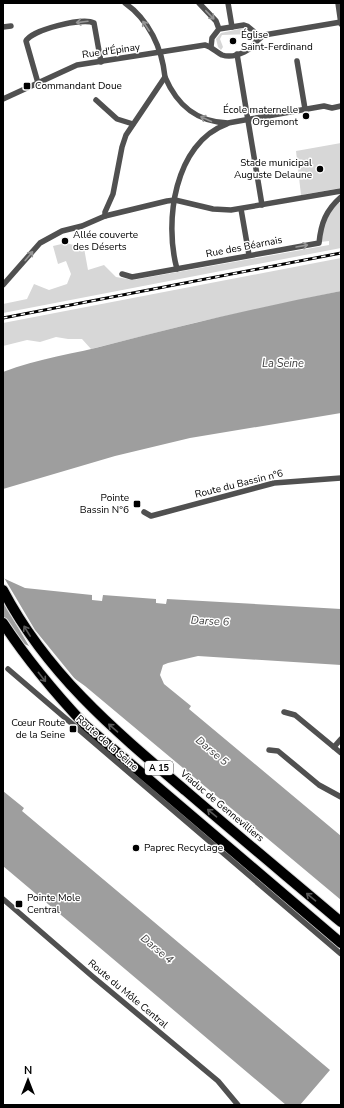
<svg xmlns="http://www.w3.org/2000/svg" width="344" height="1108" viewBox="0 0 344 1108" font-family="'Nunito Sans',sans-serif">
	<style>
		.green { fill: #d7d7d7 }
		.water { fill: #9e9e9e }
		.pier { fill: #fff }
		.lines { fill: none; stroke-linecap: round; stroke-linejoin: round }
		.motorway-casing { stroke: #dbdbdb; stroke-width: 12 }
		.minor { stroke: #505050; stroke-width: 5.5 }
		.motorway { stroke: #000; stroke-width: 10 }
		.rail-casing { stroke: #000; stroke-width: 3 }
		.rail { stroke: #fff; stroke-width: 1.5; stroke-dasharray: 4.5; stroke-linecap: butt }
		.oneway { stroke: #969696 }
		.oneway2 { stroke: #595959 }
		.poi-dot { fill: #000; stroke: #fff; stroke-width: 1.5 }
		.labels { text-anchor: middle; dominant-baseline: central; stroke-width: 3; stroke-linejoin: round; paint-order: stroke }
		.shield { fill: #fff; stroke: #4c4c4c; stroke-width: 1 }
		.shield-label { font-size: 9px; font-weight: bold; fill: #000 }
		.poi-label { font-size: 10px; fill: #000; stroke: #fff; text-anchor: start }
		.street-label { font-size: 10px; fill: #000; stroke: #fff }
		.water-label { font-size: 11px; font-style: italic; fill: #3f3f3f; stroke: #fff }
	</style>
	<rect width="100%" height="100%" fill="#fff"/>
	<g class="green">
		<path d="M 244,28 L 251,34 L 222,35 L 220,39 L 223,47 L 221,50 L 218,47 L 216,39 L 221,33 Z"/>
		<path d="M 341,143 L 341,188 L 301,195 L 296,151 Z"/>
		<path d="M 337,202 L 341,204 L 341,248 L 3,313 L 3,304 L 27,299 L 34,284 L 49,290 L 67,284 L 71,274 L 66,261 L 58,264 L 53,246 L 66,243 L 84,248 L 88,270 L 104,265 L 116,277 L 133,280 L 329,245 L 329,241 L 320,242 L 324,221 Z"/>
		<path d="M 341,258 L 341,291 L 198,322 L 91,349 L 82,339 L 68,339 L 56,337 L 40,342 L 27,340 L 3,346 L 3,323 Z"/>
	</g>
	<g class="water">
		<path d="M 341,291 L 341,413 L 190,438 L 115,456 L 3,489 L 3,372 C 38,358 75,354 111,344 C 187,324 264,306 341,291 Z"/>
		<path d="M 3,578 L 25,588 L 92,595 L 92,600 L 102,601 L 103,595 L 156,599 L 156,603 L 166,604 L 167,599 L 341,609 L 341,665 L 198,656 L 168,663 L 163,665 L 160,675 L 164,684 L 191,706 L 189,709 L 341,836 L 341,900 L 85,686 L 29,646 L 3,635 Z"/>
		<path d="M 3,791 L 24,808 L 22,811 L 330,1070 L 300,1105 L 286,1105 L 3,866 Z"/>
	</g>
	<path class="pier" d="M 3,576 L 35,630 L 79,684 L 35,652 L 29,646 L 3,602 Z"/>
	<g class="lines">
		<defs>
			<g id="motorway">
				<path d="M 3,590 C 47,674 114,730 186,791 C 237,835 289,878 341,922"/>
				<path d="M 3,623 C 28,661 54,692 85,725 L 341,943"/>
			</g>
		</defs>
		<use href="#motorway" class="motorway-casing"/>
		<g class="minor">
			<path d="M 199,3 L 216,21 L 219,29"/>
			<path d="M 228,3 L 232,27"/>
			<path d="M 338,3 L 341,24"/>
			<path d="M 3,27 L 11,26"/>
			<path d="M 257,41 L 264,35 L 341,22"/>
			<path d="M 237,54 L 262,205"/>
			<path d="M 297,61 L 305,109"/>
			<path d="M 165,77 C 177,105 196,122 228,123 L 324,106 L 332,108 L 341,106"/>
			<path d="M 38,83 L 26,41 C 31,30 83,17 94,23 L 101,62"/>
			<path d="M 3,99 L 77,65 L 205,45 C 212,47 216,52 222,55 C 234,59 257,50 258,35 L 247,26 L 244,25 L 219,29 L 212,38 L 211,47"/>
			<path d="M 96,100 L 117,119 L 133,124"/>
			<path d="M 241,209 L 249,255"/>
			<path d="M 105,216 L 105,212 L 113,194 L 122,147 L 126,135 L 165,77 C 162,48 149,20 125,3"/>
			<path d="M 177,269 C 164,222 174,143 227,124"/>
			<path d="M 122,274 L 132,277 L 319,243 C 321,223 326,210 341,197"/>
			<path d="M 3,285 L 40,243 L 62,231 L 82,226 L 105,216 L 167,201 L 175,200 L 213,209 L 231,210 L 341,191"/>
			<path d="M 144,512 L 151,516 L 274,483 L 341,478"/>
			<path d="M 8,669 L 341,954"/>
			<path d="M 284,712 L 295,715 L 341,753"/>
			<path d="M 334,747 L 341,739"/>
			<path d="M 269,750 L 278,751 L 319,785 L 341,797"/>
			<path d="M 3,899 L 92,976 L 218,1081 L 238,1105"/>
		</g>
		<use href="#motorway" class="motorway"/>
		<defs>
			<path id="rail" d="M 3,318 L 341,253"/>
		</defs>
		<use href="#rail" class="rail-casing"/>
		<use href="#rail" class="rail"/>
	</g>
	<defs><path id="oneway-shaft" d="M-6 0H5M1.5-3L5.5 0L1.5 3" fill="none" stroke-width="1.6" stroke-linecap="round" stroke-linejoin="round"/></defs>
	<g class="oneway">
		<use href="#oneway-shaft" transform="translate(210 15) rotate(46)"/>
		<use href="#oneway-shaft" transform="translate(82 22) rotate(173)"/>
		<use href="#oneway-shaft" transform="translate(146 26) rotate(-123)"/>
		<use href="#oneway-shaft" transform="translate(206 119) rotate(-156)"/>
		<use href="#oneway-shaft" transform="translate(302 246) rotate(-10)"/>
		<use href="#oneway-shaft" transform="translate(29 256) rotate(-50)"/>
	</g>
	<g class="oneway2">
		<use href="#oneway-shaft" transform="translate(27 631) rotate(-122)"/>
		<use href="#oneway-shaft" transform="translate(42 677) rotate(52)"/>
		<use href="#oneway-shaft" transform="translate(113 728) rotate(-139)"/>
		<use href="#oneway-shaft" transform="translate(212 813) rotate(-140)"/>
		<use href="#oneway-shaft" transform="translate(311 897) rotate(-140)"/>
	</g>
	<g class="poi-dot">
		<circle cx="233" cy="41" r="4"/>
		<rect x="23" y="82" width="8" height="8" rx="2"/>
		<circle cx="306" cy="116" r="4"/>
		<circle cx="320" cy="169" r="4"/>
		<circle cx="65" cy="241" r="4"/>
		<rect x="133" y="500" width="8" height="8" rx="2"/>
		<rect x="69" y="725" width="8" height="8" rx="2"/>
		<circle cx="136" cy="848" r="4"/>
		<rect x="15" y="900" width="8" height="8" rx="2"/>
	</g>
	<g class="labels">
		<rect class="shield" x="145" y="761" width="28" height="14" rx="3"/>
		<g class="shield-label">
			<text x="159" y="768">A 15</text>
		</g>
		<g class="poi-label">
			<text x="241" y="35">Église<tspan x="241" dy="12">Saint-Ferdinand</tspan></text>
			<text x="35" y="86">Commandant Doue</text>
			<text x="298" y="110" text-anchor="end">École maternelle<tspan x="298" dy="12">Orgemont</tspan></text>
			<text x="312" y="163" text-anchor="end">Stade municipal<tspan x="312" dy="12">Auguste Delaune</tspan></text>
			<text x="73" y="235">Allée couverte<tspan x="73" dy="12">des Déserts</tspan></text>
			<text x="129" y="498" text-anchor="end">Pointe<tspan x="129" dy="12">Bassin N°6</tspan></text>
			<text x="65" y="723" text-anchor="end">Cœur Route<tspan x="65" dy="12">de la Seine</tspan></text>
			<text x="144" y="848">Paprec Recyclage</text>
			<text x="27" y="898">Pointe Mole<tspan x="27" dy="12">Central</tspan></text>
		</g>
		<g class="street-label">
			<text transform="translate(111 51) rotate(-8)">Rue d'Épinay</text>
			<text transform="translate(244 247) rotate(-11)">Rue des Béarnais</text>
			<text transform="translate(239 484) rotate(-14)">Route du Bassin n°6</text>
			<text transform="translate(107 743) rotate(41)">Route de la Seine</text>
			<text transform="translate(222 806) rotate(40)">Viaduc de Gennevilliers</text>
			<text transform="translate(128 994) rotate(40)">Route du Môle Central</text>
		</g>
		<g class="water-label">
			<text x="283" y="363">La Seine</text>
			<text transform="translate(210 621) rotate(3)">Darse 6</text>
			<text transform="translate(212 751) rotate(40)">Darse 5</text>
			<text transform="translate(157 949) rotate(40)">Darse 4</text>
		</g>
	</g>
	<rect width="344" height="1108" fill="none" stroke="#000000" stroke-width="8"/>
	<g transform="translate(28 1080)" stroke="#ffffff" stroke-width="3" paint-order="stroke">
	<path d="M0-3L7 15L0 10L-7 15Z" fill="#000000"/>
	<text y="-6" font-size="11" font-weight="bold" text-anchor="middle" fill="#000000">N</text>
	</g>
</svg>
